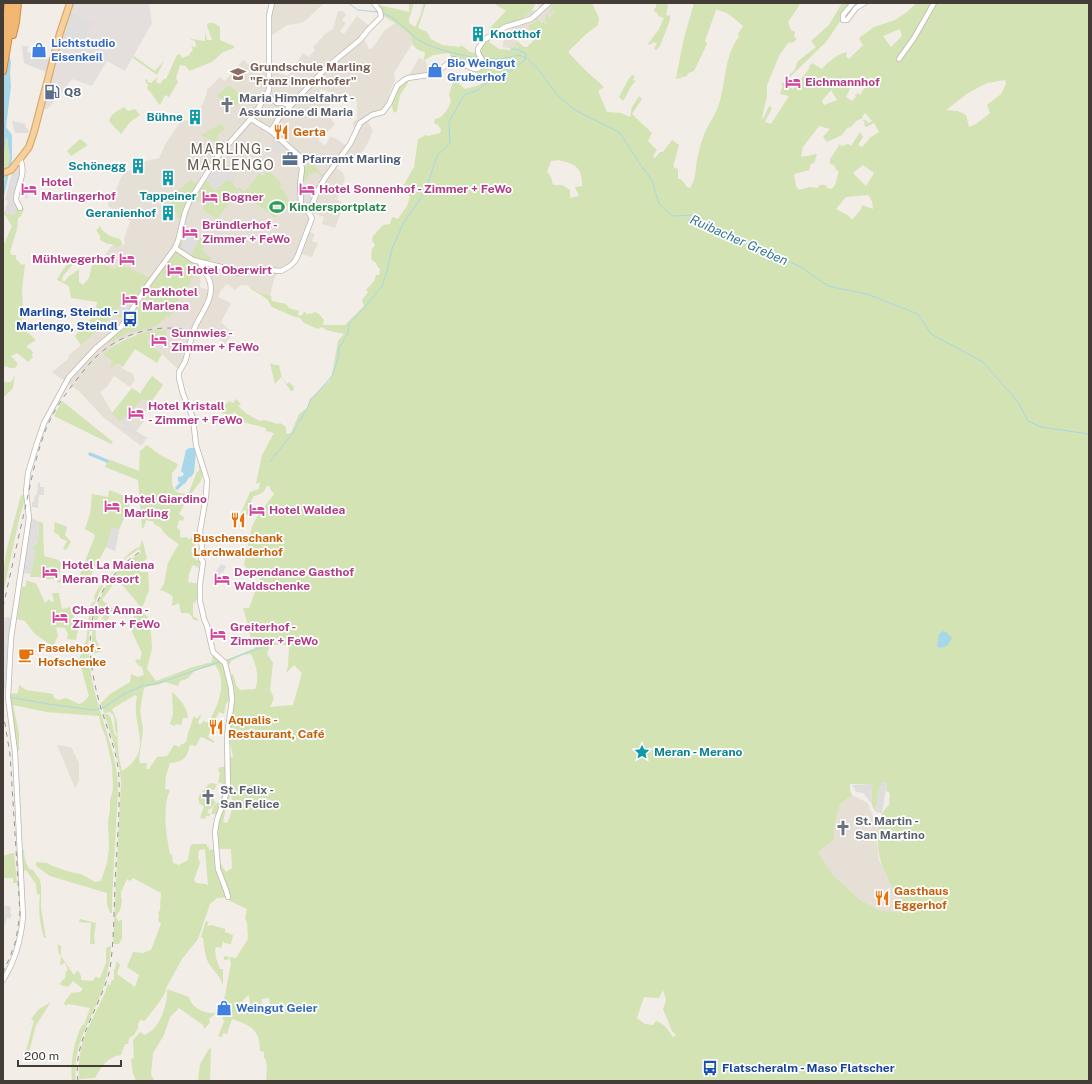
<svg xmlns="http://www.w3.org/2000/svg" width="1092" height="1084" viewBox="0 0 1092 1084" font-family="'Public Sans',sans-serif">
	<style>
		.residential { fill: #e5dfd6; fill-rule: evenodd }
		.industrial { fill: #e4dfdc }
		.green { fill: #d3e3b3; fill-rule: evenodd }
		.parking { fill: #e0dedc }
		.water { fill: #a8d7ea }
		.lines { fill: none; stroke-linecap: round; stroke-linejoin: round }
		.stream { stroke: #a8d7ea; stroke-width: 1 }
		.canal { stroke: #a8d7ea; stroke-width: 3.5 }
		.minor-casing { stroke: #c0b7ad; stroke-width: 6 }
		.major-casing { stroke: #d9ac6e; stroke-width: 8 }
		.highway-casing { stroke: #d08b43; stroke-width: 8 }
		.minor { stroke: #fff; stroke-width: 4.5 }
		.major { stroke: #f6d19d; stroke-width: 5.5 }
		.highway { stroke: #f1b773; stroke-width: 6 }
		.rail { stroke: #969696; stroke-width: 1; stroke-dasharray: 5 5; stroke-linecap: butt }
		.minor-bridge-casing { stroke: #c0b7ad; stroke-width: 6; stroke-linecap: butt }
		.minor-bridge { stroke: #fff; stroke-width: 4.5 }
		.labels { text-anchor: middle; dominant-baseline: central; stroke-width: 3.5; stroke-linejoin: round; paint-order: stroke }
		.culture-label { font-size: 12px; font-weight: bold; fill: #0d838f; stroke: #fff; text-anchor: end }
		.shop-label { font-size: 12px; font-weight: bold; fill: #366cbe; stroke: #fff; text-anchor: start }
		.education-label { font-size: 12px; font-weight: bold; fill: #785e54; stroke: #fff; text-anchor: start }
		.hotel-label { font-size: 12px; font-weight: bold; fill: #b23c85; stroke: #fff; text-anchor: start }
		.service-label { font-size: 12px; font-weight: bold; fill: #4e5e75; stroke: #fff; text-anchor: start }
		.worship-label { font-size: 12px; font-weight: bold; fill: #5b616d; stroke: #fff; text-anchor: start }
		.food-label { font-size: 12px; font-weight: bold; fill: #c56008; stroke: #fff; text-anchor: start }
		.leisure-label { font-size: 12px; font-weight: bold; fill: #27864d; stroke: #fff; text-anchor: start }
		.transit-label { font-size: 12px; font-weight: bold; fill: #164399; stroke: #fff; text-anchor: end }
		.water-label { font-size: 13px; font-style: italic; fill: #357a98; stroke: #fff }
		.quarter-label { font-size: 14px; letter-spacing: 1px; fill: #665a4f; stroke: #fff }
	</style>
	<rect width="100%" height="100%" fill="#f2ede7"/>
	<g class="residential">
		<path d="M 272,3 L 324,3 L 305,21 L 301,23 L 287,25 L 271,36 L 269,16 Z"/>
		<path d="M 539,3 L 551,3 L 554,12 L 550,18 L 546,18 L 545,20 L 547,23 L 545,24 L 536,22 L 527,26 L 530,30 L 518,38 L 515,43 L 518,46 L 517,48 L 514,46 L 512,49 L 503,47 L 503,42 L 511,30 L 530,11 L 538,10 Z"/>
		<path d="M 338,11 L 343,11 L 346,15 L 342,20 L 346,23 L 340,31 L 344,34 L 357,16 L 372,28 L 364,39 L 369,49 L 372,49 L 384,31 L 395,23 L 411,36 L 412,44 L 394,73 L 395,81 L 389,94 L 389,104 L 383,112 L 366,118 L 373,131 L 370,136 L 371,137 L 364,149 L 357,160 L 344,153 L 335,167 L 343,173 L 345,179 L 337,199 L 344,205 L 335,228 L 322,224 L 324,217 L 312,213 L 307,231 L 315,234 L 312,241 L 318,243 L 312,257 L 300,254 L 295,261 L 278,272 L 274,279 L 270,296 L 260,293 L 257,290 L 252,287 L 250,288 L 246,284 L 244,286 L 241,285 L 235,290 L 227,284 L 221,290 L 218,297 L 231,303 L 221,322 L 229,330 L 234,331 L 225,344 L 214,334 L 196,327 L 180,371 L 162,354 L 136,334 L 118,342 L 103,354 L 120,366 L 126,371 L 132,373 L 135,379 L 130,387 L 114,376 L 107,387 L 100,392 L 112,412 L 120,422 L 141,394 L 141,392 L 152,376 L 163,385 L 141,417 L 146,419 L 136,431 L 142,436 L 148,437 L 141,446 L 103,417 L 80,392 L 52,372 L 69,358 L 68,356 L 81,345 L 75,336 L 95,315 L 116,269 L 99,263 L 113,244 L 117,247 L 121,246 L 125,243 L 124,239 L 130,221 L 108,206 L 108,201 L 118,186 L 121,177 L 127,171 L 134,170 L 131,162 L 142,162 L 159,158 L 165,145 L 178,125 L 183,120 L 190,121 L 193,111 L 201,108 L 207,93 L 207,89 L 211,87 L 211,86 L 220,77 L 225,81 L 243,60 L 254,68 L 258,63 L 269,65 L 269,70 L 288,76 L 303,53 L 309,57 L 315,50 L 313,47 L 325,34 L 333,29 ZM 321,89 L 357,101 L 357,119 L 353,122 L 353,127 L 356,128 L 347,146 L 335,138 L 330,137 L 325,146 L 318,140 L 335,125 L 329,115 L 330,102 L 317,96 ZM 201,268 L 208,277 L 208,290 L 200,287 Z"/>
		<path d="M 419,58 L 425,60 L 431,74 L 407,78 Z"/>
		<path d="M 57,745 L 71,747 L 79,763 L 79,781 L 75,788 Z"/>
		<path d="M 852,795 L 868,803 L 874,819 L 879,819 L 877,843 L 879,860 L 887,878 L 902,900 L 899,914 L 878,910 L 859,899 L 833,875 L 820,855 L 819,851 L 834,840 L 834,828 L 840,804 Z"/>
	</g>
	<path class="industrial" d="M 70,3 L 149,3 L 152,23 L 125,71 L 107,61 L 92,86 L 72,79 L 50,106 L 47,109 L 42,109 Z"/>
	<g class="green">
		<path d="M 409,3 L 414,3 L 409,19 L 409,23 L 415,27 L 421,14 L 423,4 L 422,3 L 426,4 L 418,28 L 427,32 L 431,39 L 442,45 L 460,47 L 461,45 L 470,52 L 477,53 L 478,48 L 494,34 L 489,29 L 506,11 L 493,3 L 535,3 C 532,19 516,21 504,27 C 497,31 493,36 489,42 L 499,49 L 511,50 L 514,46 L 517,48 L 518,46 L 515,44 L 517,41 L 524,47 L 527,47 L 536,38 L 533,35 L 524,34 L 530,30 L 527,26 L 536,22 L 536,17 L 541,23 L 543,22 L 545,24 L 547,23 L 544,20 L 546,18 L 545,16 L 547,14 L 550,18 L 554,12 L 553,11 L 551,13 L 549,11 L 552,8 L 551,3 L 592,3 L 599,18 L 598,25 L 585,35 L 568,52 L 584,69 L 604,87 L 598,91 L 607,112 L 621,113 L 630,117 L 632,107 L 639,96 L 642,99 L 632,114 L 652,133 L 648,141 L 657,150 L 653,156 L 655,158 L 660,152 L 663,152 L 672,140 L 679,145 L 673,167 L 678,169 L 678,179 L 681,179 L 687,187 L 690,188 C 697,178 695,167 698,155 C 699,150 701,143 703,138 C 706,127 714,118 718,107 C 726,86 724,54 739,37 L 738,34 L 743,26 C 736,20 726,10 716,10 L 705,41 L 707,44 L 694,71 L 688,73 L 687,76 L 676,79 L 683,42 L 694,3 L 799,3 L 799,6 L 788,22 L 791,30 L 795,32 L 794,37 L 797,39 L 792,43 L 789,42 L 780,54 L 767,85 L 767,96 L 762,118 L 763,119 L 769,106 L 772,108 L 765,122 L 771,124 L 789,96 L 780,94 L 783,85 L 781,85 L 782,82 L 793,89 L 809,69 L 809,67 L 812,63 L 822,69 C 829,61 836,55 847,52 L 846,56 L 849,59 L 863,45 L 859,38 L 874,27 L 895,20 L 907,12 L 916,3 L 1089,3 L 1089,1081 L 266,1081 L 267,1067 L 265,1058 L 264,1058 L 264,1052 L 260,1051 C 260,1029 250,1025 232,1019 L 227,1034 L 223,1033 L 222,1037 L 218,1036 L 224,1022 L 222,1013 L 228,1013 L 228,1007 L 223,1006 L 231,963 L 230,959 L 224,960 L 224,956 L 229,957 L 229,959 L 230,957 L 236,958 L 248,939 L 247,923 L 245,918 L 247,909 L 228,900 L 228,897 L 217,898 L 210,904 L 198,939 L 182,959 L 166,988 C 166,997 150,1013 145,1021 L 140,1020 L 138,1024 L 138,1028 L 134,1035 L 129,1038 L 128,1044 L 125,1044 L 121,1055 C 107,1057 101,1067 95,1078 L 79,1079 C 78,1062 80,1046 87,1030 C 94,1014 103,1000 108,984 L 110,985 L 112,980 L 114,980 L 114,971 L 117,961 L 120,965 L 117,974 L 135,987 L 139,975 L 127,967 L 133,952 L 143,953 L 151,950 L 161,924 L 158,920 L 159,916 L 158,913 L 160,910 L 161,893 L 133,878 L 130,881 L 127,879 L 121,892 L 121,898 L 122,901 L 120,910 L 116,917 L 118,921 L 122,920 L 122,938 L 119,944 L 113,944 L 121,781 C 119,758 112,736 104,714 L 108,714 L 111,718 L 115,736 L 117,735 L 115,730 L 114,716 L 110,712 L 104,713 L 101,703 L 110,694 L 130,682 L 131,674 L 138,677 L 144,675 L 142,667 L 139,666 L 135,661 L 137,659 L 140,660 L 142,653 L 132,632 L 134,615 L 142,607 L 139,606 L 136,601 L 117,579 L 102,600 L 115,610 L 112,612 L 107,621 L 102,619 L 104,613 L 100,611 C 96,628 91,637 103,651 L 92,654 C 91,606 101,580 141,552 L 139,549 C 86,582 81,641 96,697 C 103,723 113,747 117,774 C 119,790 117,808 116,825 C 115,855 112,884 112,913 L 110,913 L 107,904 L 107,893 L 50,876 L 36,866 L 36,862 L 48,863 L 50,865 L 70,872 L 81,874 L 95,882 L 101,881 L 107,863 L 109,848 L 108,821 L 110,811 L 110,801 L 113,789 L 112,765 L 106,738 L 101,725 L 99,716 L 46,712 L 13,705 L 19,733 L 19,750 L 18,751 L 16,751 L 10,698 L 10,694 L 18,693 L 19,685 L 26,690 L 53,694 L 54,698 L 59,700 L 66,698 L 79,704 L 82,703 L 89,696 L 79,660 L 85,642 L 86,642 L 89,616 L 90,614 C 88,609 90,604 95,601 L 94,597 C 98,586 101,586 109,577 C 119,567 126,551 140,547 L 142,539 L 147,558 C 144,562 139,564 138,570 L 141,572 L 148,572 L 149,590 L 141,611 L 150,619 L 152,648 L 147,669 L 156,681 L 193,667 L 212,662 L 213,652 L 224,661 L 255,648 C 248,635 248,621 243,608 L 249,608 L 261,576 L 252,574 L 244,565 L 252,526 L 257,517 L 274,494 L 270,489 L 270,486 L 267,486 C 264,492 262,494 254,496 L 247,508 L 251,511 L 248,515 L 241,513 L 250,492 L 259,489 L 260,482 L 256,484 L 262,455 L 274,433 L 266,431 L 266,428 L 243,422 L 234,412 L 229,420 L 220,410 L 229,401 L 233,403 L 236,399 L 241,404 L 238,406 L 247,414 L 260,421 L 264,420 L 278,424 L 280,423 L 286,427 L 286,433 L 289,434 L 291,433 L 299,414 L 307,408 L 310,399 L 329,381 L 332,375 L 338,341 L 344,334 L 326,330 L 322,327 L 318,329 L 304,323 L 300,318 L 292,316 L 272,307 L 267,299 L 250,288 L 252,287 L 260,293 L 271,296 L 272,301 L 286,304 L 289,308 L 299,311 L 298,315 L 300,316 L 303,314 L 304,311 L 308,315 L 309,313 L 312,314 L 314,312 L 319,314 L 324,320 L 323,325 L 345,325 L 364,306 L 362,300 L 368,292 L 366,290 L 374,281 L 376,275 L 379,275 L 380,269 L 377,266 L 376,263 L 371,259 L 372,249 L 375,245 L 372,240 L 373,236 L 383,225 L 390,224 L 392,217 L 398,219 L 407,206 L 410,197 L 402,188 L 414,167 L 418,139 L 426,135 L 428,136 L 440,133 L 441,130 L 438,125 L 434,123 L 435,119 C 444,118 447,109 451,102 L 449,94 L 454,79 L 465,89 L 477,86 L 486,81 L 476,73 L 467,68 L 452,58 L 449,53 L 433,55 L 425,60 L 424,59 L 425,52 C 415,50 412,46 411,36 L 395,23 L 382,15 L 383,13 L 375,4 L 409,12 ZM 900,29 L 902,36 L 891,47 L 883,36 ZM 871,77 L 873,80 L 861,92 L 862,93 L 860,95 L 858,93 L 855,95 L 856,97 L 852,101 L 846,97 L 851,87 L 857,82 L 862,85 ZM 1005,80 L 1006,84 L 1001,94 L 987,105 L 990,113 L 976,124 L 969,127 L 966,115 L 958,111 L 946,110 L 968,93 L 987,83 ZM 831,90 L 837,100 L 824,105 L 822,101 ZM 865,113 L 872,121 L 869,123 L 864,119 L 863,120 L 865,123 L 864,124 L 866,127 L 874,123 L 879,132 L 871,137 L 862,147 L 858,145 L 863,137 L 860,132 L 851,146 L 848,144 L 841,146 L 840,144 L 830,159 L 830,164 L 834,165 L 837,171 L 839,171 L 835,185 L 832,189 L 827,188 L 826,185 L 819,185 L 818,188 L 810,187 L 799,190 L 796,186 L 794,174 L 809,170 L 811,164 L 814,163 L 817,154 L 801,157 L 803,147 L 819,126 L 830,129 L 823,137 L 827,142 L 842,135 L 848,127 L 850,128 L 856,121 L 863,118 L 862,117 ZM 558,160 C 576,164 582,167 582,186 L 575,187 L 579,196 L 570,198 L 570,190 L 562,185 L 553,185 L 551,177 L 547,172 L 551,161 ZM 863,165 L 874,173 L 866,186 L 853,173 ZM 868,195 L 872,201 L 873,209 L 862,205 L 861,209 L 852,220 L 849,216 L 836,209 L 846,197 ZM 270,645 L 289,645 L 288,666 L 286,673 L 294,665 L 302,673 L 293,705 L 270,707 L 274,698 L 270,690 L 273,663 L 267,654 ZM 251,654 C 256,664 260,678 255,689 L 240,690 L 236,685 L 233,674 L 229,676 L 227,665 L 230,664 L 231,661 L 243,655 ZM 215,665 C 228,682 218,705 209,722 L 205,722 L 204,720 L 201,724 L 199,724 L 198,722 L 201,716 L 200,715 L 197,719 L 194,716 L 188,733 L 186,742 L 183,744 L 181,744 L 180,747 L 174,745 L 167,756 L 157,757 L 149,769 L 146,769 L 147,763 L 140,763 L 139,759 L 143,730 L 140,710 L 144,688 C 151,685 158,686 165,682 L 178,686 L 180,681 C 187,680 190,677 194,671 ZM 232,688 L 233,689 L 229,736 L 233,757 L 229,758 L 226,800 L 227,751 L 224,767 L 220,767 L 218,770 L 220,773 L 218,782 L 223,784 L 224,788 L 220,802 C 213,803 213,809 211,814 L 215,814 L 216,818 L 216,849 L 209,850 L 209,847 L 207,847 L 207,844 L 192,844 L 190,847 L 188,860 L 179,865 L 173,863 L 172,855 L 170,854 C 166,835 162,808 170,790 L 165,789 L 166,776 L 170,763 C 183,762 187,758 190,745 L 196,746 L 200,738 L 202,737 L 214,743 L 214,741 L 208,737 L 219,712 L 224,714 L 226,703 L 232,699 ZM 135,695 L 137,697 C 130,724 156,750 122,771 C 120,763 118,754 118,746 C 116,729 121,727 112,709 ZM 882,783 L 887,783 L 886,791 L 890,793 L 889,805 C 879,815 879,820 878,833 C 876,859 886,880 902,900 L 899,913 L 878,910 L 859,899 L 833,875 L 820,855 L 819,851 L 834,840 L 834,828 L 840,804 L 852,795 L 850,790 L 850,784 L 871,784 L 872,806 L 876,812 L 878,793 ZM 231,795 C 233,804 232,815 227,823 L 223,822 L 227,803 ZM 205,849 L 208,886 L 206,884 L 196,883 L 194,880 L 200,863 L 198,858 L 199,850 ZM 216,849 L 231,849 L 232,868 L 226,872 L 220,863 ZM 663,990 L 666,1000 L 663,1009 L 672,1031 L 676,1035 L 673,1037 C 668,1030 665,1024 656,1021 L 653,1025 L 645,1024 L 637,1018 L 644,997 L 659,998 ZM 249,995 L 250,1006 L 252,1007 L 250,1013 L 239,1008 L 244,999 ZM 269,998 L 271,1011 L 261,1011 L 262,999 Z"/>
		<path d="M 653,3 L 666,3 L 668,6 L 666,15 L 670,16 L 670,20 L 660,46 L 656,50 L 654,48 L 657,44 L 654,42 L 649,45 L 648,44 L 659,29 L 664,18 L 658,16 L 657,12 L 655,13 L 654,9 L 656,7 L 656,3 Z"/>
		<path d="M 842,3 L 852,3 L 841,16 L 841,20 L 826,42 L 790,77 L 789,75 L 794,71 L 798,61 L 816,47 L 811,41 L 829,25 Z"/>
		<path d="M 208,23 L 214,23 L 220,27 L 220,40 L 234,46 L 234,48 L 223,52 L 212,62 L 189,71 L 186,66 L 180,65 L 176,78 L 178,82 L 169,97 L 165,95 L 160,105 C 155,100 151,91 147,89 L 148,85 L 145,81 L 146,79 L 148,80 L 147,82 L 151,83 L 158,77 L 156,82 L 160,84 L 164,79 L 166,79 L 177,55 L 180,54 L 182,58 L 190,55 L 189,54 L 193,50 L 191,46 L 196,47 L 195,41 L 191,40 L 191,39 L 205,41 L 205,32 L 207,40 L 212,40 L 207,26 Z"/>
		<path d="M 134,56 L 155,71 L 164,61 L 157,75 L 133,58 Z"/>
		<path d="M 632,75 L 635,76 L 633,80 L 636,81 C 629,86 628,95 623,101 L 619,97 L 628,80 Z"/>
		<path d="M 407,78 L 408,83 L 400,95 L 397,111 L 394,113 C 388,97 396,88 407,78 Z"/>
		<path d="M 229,85 L 243,97 L 237,106 L 224,98 L 223,100 L 217,96 Z"/>
		<path d="M 124,107 L 128,111 L 135,109 L 140,115 L 130,122 L 121,134 L 109,121 C 111,113 118,111 124,107 Z"/>
		<path d="M 222,124 L 225,130 L 219,133 L 217,139 L 224,143 L 222,145 L 201,135 L 215,127 Z"/>
		<path d="M 5,136 L 7,137 L 10,159 L 3,186 L 3,162 Z"/>
		<path d="M 80,139 L 88,145 L 71,156 L 67,151 Z"/>
		<path d="M 309,163 L 314,164 L 318,170 L 324,176 L 323,177 L 316,172 L 313,172 L 312,175 L 309,174 L 306,181 L 303,181 C 303,173 303,168 309,163 Z"/>
		<path d="M 268,170 L 282,184 L 280,188 L 284,191 L 290,203 L 275,218 L 239,190 L 217,219 L 203,210 L 204,203 L 193,199 L 206,180 L 215,191 L 227,179 L 234,184 L 234,185 L 237,190 L 239,187 L 245,192 L 260,173 L 263,176 Z"/>
		<path d="M 191,180 L 197,184 L 185,203 L 180,218 L 178,218 L 176,211 L 168,198 L 174,194 Z"/>
		<path d="M 19,205 L 24,209 L 21,216 L 18,218 L 17,229 L 10,252 L 12,255 L 16,255 L 16,259 L 22,265 L 25,264 L 22,289 L 23,317 L 21,326 L 36,340 L 27,346 L 27,348 L 30,349 L 33,352 L 32,355 L 33,357 L 28,362 L 17,353 L 11,356 L 18,364 L 15,368 L 10,368 L 5,366 L 3,370 L 3,325 L 4,318 L 3,317 L 3,246 L 12,226 L 5,215 L 3,214 L 3,212 L 4,213 Z"/>
		<path d="M 99,225 C 103,234 112,237 120,239 L 122,243 L 121,246 L 116,247 L 113,244 L 108,244 L 100,240 L 100,236 L 96,230 L 99,228 Z"/>
		<path d="M 182,230 L 206,241 L 202,250 L 212,259 L 199,265 L 198,272 L 195,277 L 190,278 L 191,282 L 183,292 L 183,293 L 176,303 L 178,305 L 168,319 L 169,314 L 157,326 L 128,333 L 107,344 L 106,342 L 124,326 L 127,321 L 129,323 L 133,318 L 132,316 L 151,287 C 151,283 156,275 160,274 L 160,273 L 166,262 L 179,247 Z"/>
		<path d="M 70,261 L 74,263 L 63,276 L 62,280 L 64,282 L 68,277 L 79,269 L 79,282 L 83,285 L 89,278 L 92,265 L 99,263 L 116,269 L 118,263 L 150,278 L 126,318 L 122,318 L 114,315 L 81,345 L 75,336 L 95,315 L 97,302 L 71,298 L 69,286 L 57,280 L 62,271 Z"/>
		<path d="M 155,330 L 167,330 L 166,336 L 163,336 L 161,338 L 157,335 L 152,341 L 149,339 L 147,342 L 162,354 L 157,363 L 135,349 L 123,367 L 118,364 L 114,365 L 112,369 L 110,367 L 113,362 L 103,354 C 118,341 136,334 155,330 Z"/>
		<path d="M 270,363 L 274,365 L 279,365 L 282,378 L 287,384 L 289,382 L 294,387 L 294,390 L 291,391 L 281,377 L 275,384 Z"/>
		<path d="M 15,375 L 13,388 L 3,398 L 3,385 L 5,382 L 11,382 Z"/>
		<path d="M 152,376 L 163,385 L 149,404 L 144,398 L 120,422 L 112,413 L 132,388 L 141,394 L 141,392 Z"/>
		<path d="M 62,401 L 113,442 L 111,444 L 54,416 Z"/>
		<path d="M 147,445 L 160,455 L 178,464 L 177,467 L 172,473 C 172,478 171,487 176,491 C 178,493 182,493 186,494 L 181,504 L 184,505 L 179,514 L 184,517 L 183,521 L 179,520 L 177,528 L 180,530 L 180,536 L 181,538 L 186,537 L 190,540 L 191,537 L 197,541 L 194,547 L 192,547 L 191,551 L 198,555 L 195,559 L 200,562 L 198,568 L 194,565 L 192,566 L 189,574 L 188,582 L 200,584 L 200,600 L 196,600 L 196,602 L 193,603 L 193,616 L 199,620 C 191,622 193,615 188,613 L 181,613 L 179,603 L 172,606 L 173,597 L 168,593 L 160,590 L 164,584 L 168,563 L 173,554 L 179,544 C 172,540 165,535 161,528 L 154,524 L 154,522 L 146,520 L 144,527 L 142,529 L 138,480 L 105,467 L 108,459 L 139,471 L 140,451 Z"/>
		<path d="M 199,463 C 208,484 196,481 190,498 L 187,497 L 197,472 L 199,471 Z"/>
		<path d="M 109,490 L 132,499 L 119,530 L 115,551 L 106,547 L 89,579 L 80,574 L 95,536 L 94,534 L 85,529 L 90,514 L 92,494 L 108,497 Z"/>
		<path d="M 21,495 L 26,496 L 19,519 L 3,594 L 3,573 L 7,548 Z"/>
		<path d="M 37,521 L 43,523 L 44,556 L 58,560 L 61,563 L 59,579 L 78,581 L 78,582 L 68,582 L 57,583 L 58,579 L 41,579 L 39,577 L 30,577 L 34,557 L 33,546 L 38,542 L 39,525 Z"/>
		<path d="M 55,522 L 67,527 L 65,535 L 71,542 L 66,550 L 63,549 L 67,541 L 60,538 L 60,536 L 54,532 Z"/>
		<path d="M 26,580 L 31,582 L 36,583 L 45,603 L 49,599 L 52,602 L 54,601 L 52,593 L 59,593 L 62,609 L 71,607 L 74,617 L 73,623 L 75,624 L 78,630 L 76,640 L 67,639 L 68,634 L 65,628 L 56,627 L 58,637 L 57,638 L 53,647 L 34,633 L 25,621 L 17,619 L 22,587 L 26,586 Z"/>
		<path d="M 172,692 C 180,699 187,707 188,718 L 183,718 L 181,725 L 177,724 L 174,726 L 170,724 L 173,714 Z"/>
		<path d="M 210,783 L 217,784 L 214,790 L 208,789 L 204,797 L 211,799 L 214,798 L 214,801 L 216,802 L 211,809 L 209,809 L 207,812 L 210,814 L 210,816 L 206,816 L 205,819 L 200,818 L 204,807 L 199,803 L 199,800 L 198,800 L 200,794 Z"/>
		<path d="M 21,849 L 24,851 C 24,858 26,864 30,870 L 32,869 L 40,880 L 41,885 L 41,908 L 46,938 L 44,938 C 40,924 38,909 40,895 L 37,894 L 36,884 L 26,870 L 23,871 Z"/>
		<path d="M 12,853 L 14,853 L 17,883 L 13,883 L 13,878 L 3,878 L 4,860 L 3,860 L 3,856 Z"/>
		<path d="M 80,919 L 96,923 L 94,936 L 95,944 L 90,944 L 91,923 L 79,922 Z"/>
		<path d="M 206,921 L 209,922 L 207,925 L 209,926 L 211,925 L 225,929 L 225,932 L 233,935 L 231,944 L 224,943 L 223,941 L 221,948 L 217,947 L 215,948 L 216,958 L 220,969 L 223,969 L 223,986 C 221,977 214,971 209,964 C 205,956 204,946 203,938 L 201,937 Z"/>
		<path d="M 57,944 L 61,946 L 61,956 L 74,975 L 78,970 L 81,976 L 81,980 L 93,981 L 95,977 L 100,978 L 106,963 L 106,948 L 111,946 C 110,963 107,979 101,994 C 89,1024 72,1046 76,1081 L 72,1081 C 70,1061 74,1042 82,1025 L 84,1025 L 90,1008 L 69,1004 L 68,1004 L 66,1006 L 64,1003 L 71,993 L 80,992 L 83,989 L 73,981 L 68,987 L 60,985 L 61,982 L 65,978 L 66,971 L 68,971 L 66,964 L 64,962 L 63,964 L 60,965 L 61,956 L 59,954 Z"/>
		<path d="M 167,989 L 189,997 C 191,1008 205,1014 216,1013 L 209,1019 L 210,1023 L 204,1029 L 203,1025 L 179,1008 L 170,1017 L 164,1035 L 153,1053 L 151,1075 L 155,1081 L 136,1081 L 133,1073 L 131,1059 L 134,1058 L 133,1040 L 140,1032 L 145,1035 C 149,1032 153,1030 156,1026 C 163,1017 168,1000 167,989 Z"/>
		<path d="M 51,1002 L 36,1025 L 29,1052 L 26,1051 L 34,1021 L 31,1019 L 39,1009 Z"/>
		<path d="M 211,1048 L 210,1081 L 198,1081 L 200,1064 L 209,1049 Z"/>
	</g>
	<g class="parking">
		<path d="M 70,11 L 93,23 L 89,29 L 88,29 L 82,47 L 62,41 Z"/>
		<path d="M 530,11 L 534,11 L 531,18 L 525,21 L 526,24 L 521,26 L 520,29 L 515,35 L 510,32 Z"/>
		<path d="M 22,46 L 28,46 L 27,52 L 50,58 L 46,72 L 24,63 Z"/>
		<path d="M 12,121 L 26,124 L 25,126 L 29,131 L 28,133 L 15,133 Z"/>
		<path d="M 274,136 L 287,147 L 280,153 L 275,153 L 272,147 Z"/>
		<path d="M 237,152 L 248,160 L 242,167 L 232,160 Z"/>
		<path d="M 225,164 L 238,173 L 232,182 L 227,179 L 215,191 L 206,179 L 213,167 L 222,173 L 223,170 L 221,169 Z"/>
		<path d="M 18,167 L 20,170 L 20,185 L 24,186 L 24,192 L 28,197 L 27,199 L 18,195 L 19,205 L 16,208 L 15,216 L 4,213 L 8,201 L 5,200 L 12,172 Z"/>
		<path d="M 302,189 L 314,195 L 310,208 L 305,207 L 302,203 Z"/>
		<path d="M 184,231 L 200,238 L 191,255 L 183,252 L 181,249 Z"/>
		<path d="M 122,300 L 132,306 L 126,318 L 117,312 Z"/>
		<path d="M 125,417 L 131,424 L 133,429 L 145,437 L 141,440 L 131,432 L 129,434 L 122,428 L 124,425 L 120,422 Z"/>
		<path d="M 38,483 L 40,483 L 40,487 L 44,487 L 44,495 L 39,495 L 38,508 L 35,508 L 35,507 L 32,507 L 32,503 L 34,501 L 34,497 L 37,494 Z"/>
		<path d="M 33,518 L 37,521 L 39,525 L 38,542 L 35,543 L 33,546 L 34,549 L 36,550 L 31,574 L 23,573 L 30,522 Z"/>
		<path d="M 112,527 L 119,530 L 115,551 L 106,547 Z"/>
		<path d="M 221,564 L 226,566 L 223,573 L 221,572 L 217,580 L 220,581 L 219,585 L 212,582 L 215,573 Z"/>
		<path d="M 5,617 L 11,618 L 8,638 L 6,689 L 3,688 L 3,625 Z"/>
		<path d="M 882,782 L 887,783 L 882,813 L 876,812 L 878,793 Z"/>
		<path d="M 871,784 L 873,786 L 871,789 L 872,804 L 863,793 L 856,792 L 852,785 Z"/>
		<path d="M 5,905 L 11,907 L 10,913 L 12,915 L 10,919 L 7,918 L 3,930 L 3,909 L 4,909 Z"/>
	</g>
	<g class="water">
		<path d="M 3,34 L 11,62 L 10,73 L 11,86 L 6,127 L 12,135 L 12,159 L 3,201 L 3,186 L 10,159 L 7,137 L 6,137 L 3,162 Z"/>
		<path d="M 189,448 L 195,448 L 196,451 L 194,473 L 190,478 L 189,477 L 185,484 L 182,481 L 180,483 L 178,481 L 178,476 L 181,477 L 184,474 L 181,471 L 186,450 Z"/>
		<path d="M 943,631 L 946,632 L 952,638 L 947,646 L 940,648 L 937,646 L 939,634 Z"/>
	</g>
	<g class="lines">
		<g class="stream">
			<path d="M 348,3 L 358,10 L 378,12"/>
			<path d="M 382,13 C 396,17 405,29 416,38 C 428,48 463,56 478,58"/>
			<path d="M 483,59 L 500,59 L 519,55 L 528,59 L 538,69 L 558,96 L 575,110 L 619,132 L 642,167 L 652,180 L 659,204 L 673,216 L 692,215 L 743,242 L 801,267 L 828,286 L 867,294 L 918,314 L 931,334 L 983,362 L 1018,402 L 1028,421 L 1041,427 L 1089,434"/>
			<path d="M 270,462 L 292,434 L 308,407 L 310,401 L 332,376 L 338,359 L 339,348 L 348,333 L 349,324 L 365,307 L 382,286 L 387,271 L 392,249 L 403,224 L 425,192 L 437,156 L 450,143 L 449,122 L 464,95 L 478,90 L 494,77 L 511,70 L 525,60 L 526,54 L 519,50 L 511,49"/>
			<path d="M 225,661 L 260,648"/>
			<path d="M 10,697 L 48,704 L 93,710 L 105,707 L 124,694 L 142,686 L 159,683 L 216,663 L 222,662"/>
		</g>
		<g class="canal">
			<path d="M 90,454 L 107,461"/>
			<path d="M 177,488 L 183,482"/>
		</g>
		<defs>
			<g id="minor">
				<path d="M 853,3 L 843,15 L 843,20 L 847,20 L 856,8 L 864,3"/>
				<path d="M 899,59 L 914,38 L 934,3"/>
				<path d="M 266,95 L 277,103 L 284,103 L 290,106"/>
				<path d="M 271,131 L 279,118 L 327,67 L 360,40 L 368,30 L 381,17 L 380,11 L 374,3"/>
				<path d="M 20,159 C 27,175 17,184 16,199 C 16,202 19,205 20,208"/>
				<path d="M 307,210 L 311,208 L 317,192 L 325,178 L 350,144 L 360,123 L 372,115 L 383,112 L 389,104 L 397,86 L 404,80 L 408,78 L 435,74 L 452,60 L 454,59 L 471,68 L 476,69 L 479,68 L 482,65 L 482,60 L 478,53 L 478,49 L 484,40 L 505,27 L 531,19 L 549,3"/>
				<path d="M 175,248 L 193,260 L 221,267 L 237,273 L 258,269 L 281,271 L 290,266 L 295,261 L 298,255 L 312,218 L 307,210 L 303,208 L 301,204 L 300,184 L 302,169 L 299,156 L 271,131 L 251,119"/>
				<path d="M 195,327 C 202,311 216,297 209,279 C 206,273 202,268 200,262"/>
				<path d="M 192,336 L 185,362 L 179,372 L 179,378 L 183,394 L 193,418 L 196,445 L 207,480 L 206,497 L 200,531 L 202,548 L 201,559 L 203,562 L 200,584 L 200,601 L 204,619 L 207,626 L 213,652 L 225,663 L 231,688 L 232,700 L 227,736 L 228,789 L 217,820 L 215,832 L 218,869 L 226,890 L 228,897"/>
				<path d="M 3,980 C 15,961 21,939 23,917 L 15,752 L 8,697 L 11,638 L 29,518 L 26,492 L 28,473 L 37,443 L 44,423 L 69,377 L 96,348 L 121,327 L 147,286 L 175,248 L 178,241 L 185,212 L 190,200 L 218,156 L 255,114 L 269,90 L 269,16 L 272,3"/>
			</g>
			<path id="major" d="M 3,173 L 11,170 L 23,155 L 29,147 L 34,132 L 60,33 L 70,3"/>
			<g id="highway">
				<path d="M 13,35 L 16,22 L 18,3"/>
				<path d="M 3,45 L 8,3"/>
				<path d="M 3,71 L 11,24 L 13,3"/>
			</g>
		</defs>
		<use href="#minor" class="minor-casing"/>
		<use href="#major" class="major-casing"/>
		<use href="#highway" class="highway-casing"/>
		<use href="#minor" class="minor"/>
		<use href="#major" class="major"/>
		<use href="#highway" class="highway"/>
		<g class="rail">
			<path d="M 3,607 C 11,571 19,535 27,500 C 32,476 37,452 46,429 C 53,412 63,397 74,383 C 82,373 89,363 98,355 C 129,327 174,320 212,338"/>
			<path d="M 3,712 L 10,754 L 20,913 L 16,940 L 10,957 L 3,972"/>
			<path d="M 78,1081 C 72,1041 101,1007 110,969 C 114,941 114,911 115,882 C 117,847 120,813 119,778 C 118,753 107,729 100,705 C 83,644 83,590 141,551"/>
		</g>
		<defs>
			<path id="minor-bridge" d="M 192,336 L 195,327"/>
		</defs>
		<use href="#minor-bridge" class="minor-bridge-casing"/>
		<use href="#minor-bridge" class="minor-bridge"/>
	</g>
	<defs>
		<symbol id="building-bare" viewBox="-9 -9 18 18"><path d="M-4-6H4V6H1V3H-1V6H-4ZM-2.5-4.3h1.7v1.8h-1.7ZM.8-4.3h1.7v1.8H.8ZM-2.5-1h1.7V.8h-1.7ZM.8-1h1.7V.8H.8Z" fill="#0f9aa8" stroke="#fff" stroke-width="2.5" paint-order="stroke"/></symbol>
		<symbol id="shop-bare" viewBox="-9 -9 18 18"><path d="M-5-2.5h2.3a2.7 3.5 0 0 1 5.4 0H5L5.5 6h-11ZM-1.5-2.5h3a1.5 2.3 0 0 0-3 0Z" fill="#3f7fe0" stroke="#fff" stroke-width="2.5" paint-order="stroke"/></symbol>
		<symbol id="school-bare" viewBox="-9 -9 18 18"><path d="M0-5L7-2L0 1L-7-2ZM-4 1L0 2.5L4 1V4Q0 6-4 4Z" fill="#8d6e63" stroke="#fff" stroke-width="2.5" paint-order="stroke"/></symbol>
		<symbol id="hotel-bare" viewBox="-9 -9 18 18"><path d="M-6-4.5h1.5V1H6V5H4.5V3h-9V5H-6ZM-4 0a1.8 1.8 0 1 1 3.6 0ZM.5 0V-2.5h3Q6-2.5 6 0Z" fill="#d1479c" stroke="#fff" stroke-width="2.5" paint-order="stroke"/></symbol>
		<symbol id="fuel-bare" viewBox="-9 -9 18 18"><path d="M-5.5-6h7V0h2V4h1.3V-2.5L3-4.5l.8-.8L6-3V5H2.5V1h-1V6h-7ZM-4.2-4.7v3.2H.2V-4.7Z" fill="#5c6f8a" stroke="#fff" stroke-width="2.5" paint-order="stroke"/></symbol>
		<symbol id="church-bare" viewBox="-9 -9 18 18"><path d="M-1.2-6h2.4v3.5h3.3v2.4h-3.3V6h-2.4V-.1h-3.3v-2.4h3.3Z" fill="#6b7280" stroke="#fff" stroke-width="2.5" paint-order="stroke"/></symbol>
		<symbol id="restaurant-bare" viewBox="-9 -9 18 18"><path d="M-5-6h1v4h1v-4h1v4h1v-4h1v5L-1.5 .5V6h-2V.5L-5-1ZM5-6V6H3V1.5H1.5Q1.5-4 5-6Z" fill="#e8710a" stroke="#fff" stroke-width="2.5" paint-order="stroke"/></symbol>
		<symbol id="office-bare" viewBox="-9 -9 18 18"><path d="M-6-3h4V-5.5h4V-3h4V5H-6ZM-1-4.5V-3h2v-1.5ZM-6 0V1H6V0Z" fill="#5c6f8a" stroke="#fff" stroke-width="2.5" paint-order="stroke"/></symbol>
		<symbol id="stadium-bare" viewBox="-9 -9 18 18"><path d="M0-5a6.5 5 0 1 0 0 10a6.5 5 0 1 0 0-10ZM-3.5-1.8h7v3.6h-7Z" fill="#2e9e5b" stroke="#fff" stroke-width="2.5" paint-order="stroke"/></symbol>
		<symbol id="bus-bare" viewBox="-9 -9 18 18"><path d="M-5-6H5V4H4V6H2V4H-2V6H-4V4H-5ZM-3.5-4V0h7V-4ZM-3.5 1.2v1.5H-2V1.2ZM2 1.2v1.5H3.5V1.2Z" fill="#1a4fb4" stroke="#fff" stroke-width="2.5" paint-order="stroke"/></symbol>
		<symbol id="cafe-bare" viewBox="-9 -9 18 18"><path d="M-5.5-4.5H6V0H3Q3 3.5 0 3.5H-2.5Q-5.5 3.5-5.5 0ZM3-3.2v2h1.7v-2ZM-6 4.5H4V6H-6Z" fill="#e8710a" stroke="#fff" stroke-width="2.5" paint-order="stroke"/></symbol>
		<symbol id="sight-bare" viewBox="-9 -9 18 18"><path d="M0-6L1.8-2.2L6-1.7L2.9 1.2L3.7 5.4L0 3.3L-3.7 5.4L-2.9 1.2L-6-1.7L-1.8-2.2Z" fill="#0f9aa8" stroke="#fff" stroke-width="2.5" paint-order="stroke"/></symbol>
	</defs>
	<g fill-rule="evenodd">
		<use href="#building-bare" x="467" y="23" width="22" height="22"/>
		<use href="#shop-bare" x="28" y="39" width="22" height="22"/>
		<use href="#shop-bare" x="424" y="59" width="22" height="22"/>
		<use href="#school-bare" x="227" y="63" width="22" height="22"/>
		<use href="#hotel-bare" x="782" y="71" width="22" height="22"/>
		<use href="#fuel-bare" x="41" y="81" width="22" height="22"/>
		<use href="#church-bare" x="216" y="94" width="22" height="22"/>
		<use href="#building-bare" x="184" y="106" width="22" height="22"/>
		<use href="#restaurant-bare" x="270" y="121" width="22" height="22"/>
		<use href="#office-bare" x="279" y="148" width="22" height="22"/>
		<use href="#building-bare" x="127" y="155" width="22" height="22"/>
		<use href="#building-bare" x="157" y="167" width="22" height="22"/>
		<use href="#hotel-bare" x="18" y="178" width="22" height="22"/>
		<use href="#hotel-bare" x="296" y="178" width="22" height="22"/>
		<use href="#hotel-bare" x="199" y="186" width="22" height="22"/>
		<use href="#stadium-bare" x="266" y="196" width="22" height="22"/>
		<use href="#building-bare" x="157" y="202" width="22" height="22"/>
		<use href="#hotel-bare" x="179" y="221" width="22" height="22"/>
		<use href="#hotel-bare" x="116" y="248" width="22" height="22"/>
		<use href="#hotel-bare" x="164" y="259" width="22" height="22"/>
		<use href="#hotel-bare" x="119" y="288" width="22" height="22"/>
		<use href="#bus-bare" x="119" y="308" width="22" height="22"/>
		<use href="#hotel-bare" x="148" y="329" width="22" height="22"/>
		<use href="#hotel-bare" x="125" y="402" width="22" height="22"/>
		<use href="#hotel-bare" x="101" y="495" width="22" height="22"/>
		<use href="#hotel-bare" x="246" y="499" width="22" height="22"/>
		<use href="#restaurant-bare" x="227" y="509" width="22" height="22"/>
		<use href="#hotel-bare" x="39" y="561" width="22" height="22"/>
		<use href="#hotel-bare" x="211" y="568" width="22" height="22"/>
		<use href="#hotel-bare" x="49" y="606" width="22" height="22"/>
		<use href="#hotel-bare" x="207" y="623" width="22" height="22"/>
		<use href="#cafe-bare" x="15" y="644" width="22" height="22"/>
		<use href="#restaurant-bare" x="205" y="716" width="22" height="22"/>
		<use href="#sight-bare" x="631" y="741" width="22" height="22"/>
		<use href="#church-bare" x="197" y="786" width="22" height="22"/>
		<use href="#church-bare" x="832" y="817" width="22" height="22"/>
		<use href="#restaurant-bare" x="871" y="887" width="22" height="22"/>
		<use href="#shop-bare" x="213" y="997" width="22" height="22"/>
		<use href="#bus-bare" x="699" y="1057" width="22" height="22"/>
	</g>
	<g class="labels">
		<g class="culture-label">
			<text x="490" y="34" text-anchor="start">Knotthof</text>
			<text x="183" y="117">Bühne</text>
			<text x="126" y="166">Schönegg</text>
			<text x="168" y="196" text-anchor="middle">Tappeiner</text>
			<text x="156" y="213">Geranienhof</text>
			<text x="654" y="752" text-anchor="start">Meran - Merano</text>
		</g>
		<g class="shop-label">
			<text x="51" y="43">Lichtstudio<tspan x="51" dy="14">Eisenkeil</tspan></text>
			<text x="447" y="63">Bio Weingut<tspan x="447" dy="14">Gruberhof</tspan></text>
			<text x="236" y="1008">Weingut Geier</text>
		</g>
		<g class="education-label">
			<text x="250" y="67">Grundschule Marling<tspan x="250" dy="14">"Franz Innerhofer"</tspan></text>
		</g>
		<g class="hotel-label">
			<text x="805" y="82">Eichmannhof</text>
			<text x="41" y="182">Hotel<tspan x="41" dy="14">Marlingerhof</tspan></text>
			<text x="319" y="189">Hotel Sonnenhof - Zimmer + FeWo</text>
			<text x="222" y="197">Bogner</text>
			<text x="202" y="225">Bründlerhof -<tspan x="202" dy="14">Zimmer + FeWo</tspan></text>
			<text x="115" y="259" text-anchor="end">Mühlwegerhof</text>
			<text x="187" y="270">Hotel Oberwirt</text>
			<text x="142" y="292">Parkhotel<tspan x="142" dy="14">Marlena</tspan></text>
			<text x="171" y="333">Sunnwies -<tspan x="171" dy="14">Zimmer + FeWo</tspan></text>
			<text x="148" y="406">Hotel Kristall<tspan x="148" dy="14">- Zimmer + FeWo</tspan></text>
			<text x="124" y="499">Hotel Giardino<tspan x="124" dy="14">Marling</tspan></text>
			<text x="269" y="510">Hotel Waldea</text>
			<text x="62" y="565">Hotel La Maiena<tspan x="62" dy="14">Meran Resort</tspan></text>
			<text x="234" y="572">Dependance Gasthof<tspan x="234" dy="14">Waldschenke</tspan></text>
			<text x="72" y="610">Chalet Anna -<tspan x="72" dy="14">Zimmer + FeWo</tspan></text>
			<text x="230" y="627">Greiterhof -<tspan x="230" dy="14">Zimmer + FeWo</tspan></text>
		</g>
		<g class="service-label">
			<text x="64" y="92">Q8</text>
			<text x="302" y="159">Pfarramt Marling</text>
		</g>
		<g class="worship-label">
			<text x="239" y="98">Maria Himmelfahrt -<tspan x="239" dy="14">Assunzione di Maria</tspan></text>
			<text x="220" y="790">St. Felix -<tspan x="220" dy="14">San Felice</tspan></text>
			<text x="855" y="821">St. Martin -<tspan x="855" dy="14">San Martino</tspan></text>
		</g>
		<g class="food-label">
			<text x="293" y="132">Gerta</text>
			<text x="238" y="538" text-anchor="middle">Buschenschank<tspan x="238" dy="14">Larchwalderhof</tspan></text>
			<text x="38" y="648">Faselehof -<tspan x="38" dy="14">Hofschenke</tspan></text>
			<text x="228" y="720">Aqualis -<tspan x="228" dy="14">Restaurant, Café</tspan></text>
			<text x="894" y="891">Gasthaus<tspan x="894" dy="14">Eggerhof</tspan></text>
		</g>
		<g class="leisure-label">
			<text x="289" y="207">Kindersportplatz</text>
		</g>
		<g class="transit-label">
			<text x="118" y="312">Marling, Steindl -<tspan x="118" dy="14">Marlengo, Steindl</tspan></text>
			<text x="722" y="1068" text-anchor="start">Flatscheralm - Maso Flatscher</text>
		</g>
		<g class="water-label">
			<text transform="translate(739 240) rotate(24)">Ruibacher Greben</text>
		</g>
		<g class="quarter-label">
			<text x="231" y="149">MARLING -<tspan x="231" dy="16">MARLENGO</tspan></text>
		</g>
	</g>
	<rect width="1092" height="1084" fill="none" stroke="#443d37" stroke-width="8"/>
	<path d="M18 1060v6h103v-6" fill="none" stroke="#443d37" stroke-width="2"/>
	<text x="24" y="1060" font-size="12" fill="#443d37" stroke="#ffffff" stroke-width="3" paint-order="stroke">200 m</text>
</svg>
